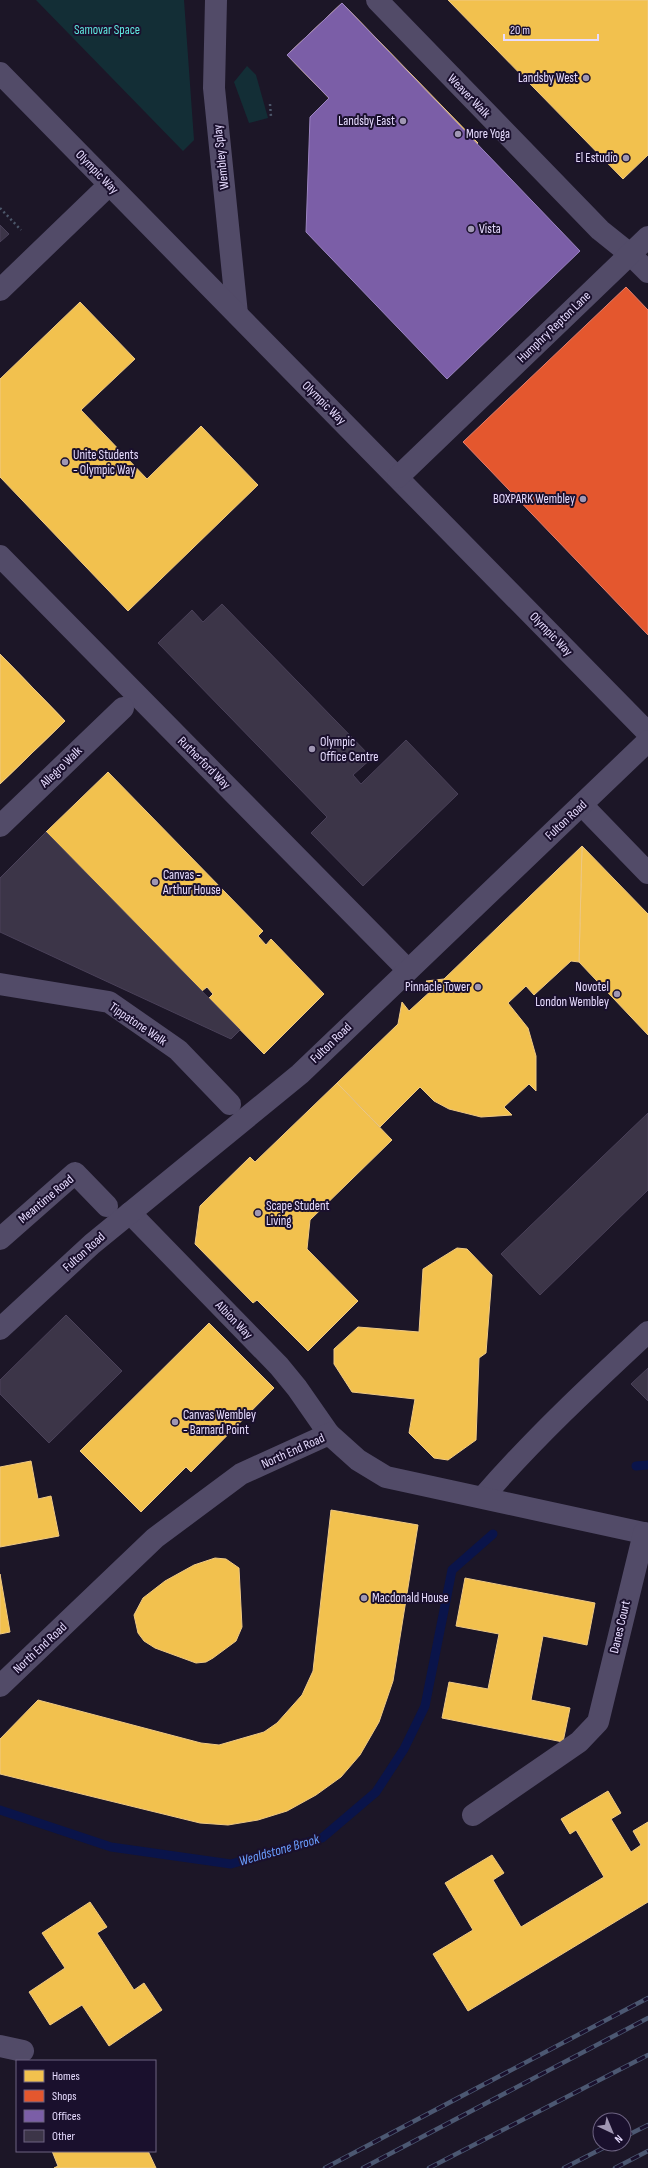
<svg xmlns="http://www.w3.org/2000/svg" width="648" height="2168" viewBox="0 0 648 2168" font-family="'Sofia Sans Condensed',sans-serif">
	<style>
		.green { fill: #132e36 }
		.homes { fill: #f2c14e; stroke: #efc983 }
		.shops { fill: #e4572e; stroke: #e57f6d }
		.offices { fill: #7b5ea7; stroke: #9b84c1 }
		.lines { fill: none; stroke-linecap: round; stroke-linejoin: round }
		.stream { stroke: #0a144a; stroke-width: 9 }
		.building { fill: #3c3548; stroke: #4a4159 }
		.path { stroke: #4c576a; stroke-width: 2.5; stroke-dasharray: 2 3; stroke-linecap: butt }
		.minor { stroke: #524b68; stroke-width: 22 }
		.rail-casing { stroke: #4c5872; stroke-width: 4.5 }
		.rail { stroke: #1a102d; stroke-width: 3; stroke-dasharray: 9; stroke-linecap: butt }
		.poi-dot { fill: #a097b3; stroke: #1a102d; stroke-width: 1.5 }
		.labels { text-anchor: middle; dominant-baseline: central; stroke-width: 4; stroke-linejoin: round; paint-order: stroke }
		.park-label { font-size: 13px; fill: #5fe8e0; stroke: #1a102d }
		.poi-label { font-size: 13px; fill: #e7dcff; stroke: #1a102d; text-anchor: start }
		.street-label { font-size: 13px; fill: #e7dcff; stroke: #1a102d }
		.water-label { font-size: 14px; font-style: italic; fill: #6a9eff; stroke: #1a102d }
	</style>
	<rect width="100%" height="100%" fill="#1c1627"/>
	<g class="green">
		<path d="M 36,0 L 184,0 L 194,140 L 183,151 Z"/>
		<path d="M 247,66 L 256,75 L 268,118 L 249,123 L 234,82 Z"/>
	</g>
	<g class="homes">
		<path d="M 448,0 L 648,0 L 648,155 L 623,179 Z"/>
		<path d="M 342,3 L 478,143 L 423,195 L 287,55 Z"/>
		<path d="M 460,160 L 559,262 L 501,318 L 379,191 L 401,170 L 423,195 Z"/>
		<path d="M 80,302 L 135,359 L 81,410 L 147,479 L 201,426 L 258,485 L 128,611 L 0,477 L 0,379 Z"/>
		<path d="M 0,654 L 65,721 L 0,784 Z"/>
		<path d="M 0,654 L 65,721 L 0,784 Z"/>
		<path d="M 108,772 L 263,931 L 258,936 L 266,945 L 271,939 L 324,994 L 264,1054 L 209,998 L 213,994 L 207,987 L 202,991 L 46,832 Z"/>
		<path d="M 582,846 L 648,914 L 648,1035 L 579,962 Z"/>
		<path d="M 582,846 L 579,962 L 571,961 L 534,995 L 526,986 L 508,1003 L 528,1028 L 536,1056 L 536,1091 L 529,1084 L 504,1107 L 512,1115 L 481,1117 L 449,1109 L 434,1101 L 420,1087 L 380,1127 L 337,1083 L 398,1024 L 402,1002 L 409,1011 L 433,989 L 426,981 L 444,979 Z"/>
		<path d="M 337,1083 L 392,1140 L 310,1220 L 307,1249 L 358,1301 L 308,1351 L 257,1300 L 253,1303 L 195,1244 L 200,1206 L 250,1157 L 255,1162 Z"/>
		<path d="M 457,1248 L 467,1249 L 492,1275 L 486,1353 L 479,1358 L 476,1440 L 448,1460 L 434,1458 L 409,1433 L 415,1399 L 352,1392 L 334,1364 L 334,1349 L 358,1327 L 419,1332 L 423,1269 Z"/>
		<path d="M 209,1323 L 274,1388 L 191,1472 L 186,1467 L 141,1512 L 80,1451 Z"/>
		<path d="M 31,1461 L 38,1499 L 51,1496 L 59,1536 L 0,1547 L 0,1467 Z"/>
		<path d="M 331,1510 L 418,1525 L 393,1681 L 379,1722 L 360,1755 L 341,1777 L 316,1795 L 287,1811 L 258,1820 L 228,1825 L 200,1823 L 0,1774 L 0,1739 L 38,1700 L 201,1743 L 219,1745 L 264,1732 L 277,1723 L 302,1695 L 313,1671 Z"/>
		<path d="M 215,1558 L 226,1559 L 239,1568 L 242,1627 L 236,1641 L 213,1658 L 206,1662 L 196,1663 L 155,1648 L 144,1641 L 138,1633 L 134,1615 L 143,1598 L 165,1581 L 194,1565 Z"/>
		<path d="M 0,1574 L 10,1632 L 0,1634 Z"/>
		<path d="M 465,1578 L 595,1603 L 587,1645 L 543,1636 L 531,1700 L 570,1708 L 563,1742 L 442,1718 L 449,1682 L 488,1689 L 499,1634 L 456,1626 Z"/>
		<path d="M 608,1791 L 621,1813 L 611,1819 L 631,1852 L 641,1845 L 633,1831 L 648,1822 L 648,1902 L 468,2011 L 433,1954 L 473,1930 L 445,1883 L 492,1855 L 504,1873 L 493,1880 L 521,1927 L 604,1877 L 576,1830 L 570,1834 L 561,1819 Z"/>
		<path d="M 90,1902 L 107,1927 L 97,1933 L 134,1990 L 144,1983 L 162,2010 L 109,2046 L 82,2005 L 50,2025 L 29,1992 L 65,1968 L 42,1933 Z"/>
		<path d="M 52,2151 L 148,2151 L 156,2168 L 54,2168 L 58,2166 Z"/>
	</g>
	<path class="shops" d="M 626,287 L 648,310 L 648,635 L 463,442 Z"/>
	<path class="offices" d="M 342,3 L 580,251 L 447,379 L 306,232 L 310,117 L 329,98 L 287,55 Z"/>
	<g class="lines">
		<g class="stream">
			<path d="M 636,1466 L 648,1465"/>
			<path d="M 0,1810 L 111,1847 L 231,1864 L 322,1838 L 376,1792 L 404,1749 L 425,1706 L 452,1570 L 493,1534"/>
		</g>
	</g>
	<g class="building">
		<path d="M 0,225 L 9,234 L 0,242 Z"/>
		<path d="M 222,604 L 372,758 L 353,775 L 361,784 L 406,740 L 458,794 L 363,886 L 311,833 L 327,817 L 158,643 L 192,610 L 203,622 Z"/>
		<path d="M 46,832 L 240,1030 L 231,1039 L 0,932 L 0,878 Z"/>
		<path d="M 648,1113 L 648,1190 L 540,1295 L 501,1254 Z"/>
		<path d="M 66,1315 L 122,1371 L 49,1443 L 0,1394 L 0,1380 Z"/>
		<path d="M 648,1368 L 648,1401 L 631,1384 Z"/>
	</g>
	<g class="lines">
		<g class="path">
			<path d="M 270,104 L 271,117"/>
			<path d="M 0,208 L 21,230"/>
		</g>
		<g class="minor">
			<path d="M 216,0 L 214,88 L 237,314"/>
			<path d="M 377,0 L 600,230 L 630,254 L 648,272"/>
			<path d="M 0,73 L 648,733"/>
			<path d="M 0,290 L 109,185"/>
			<path d="M 398,477 L 648,237"/>
			<path d="M 0,556 L 408,970"/>
			<path d="M 582,805 L 648,873"/>
			<path d="M 0,826 L 123,708"/>
			<path d="M 0,984 L 109,1002 L 178,1050 L 230,1104"/>
			<path d="M 130,1213 L 279,1366 L 297,1388 L 329,1434"/>
			<path d="M 0,1239 L 75,1173 L 107,1206"/>
			<path d="M 0,1329 L 92,1244 L 300,1074 L 648,741"/>
			<path d="M 483,1497 C 534,1438 591,1385 648,1332"/>
			<path d="M 0,1686 L 155,1538 L 241,1474 L 329,1434 L 358,1460 L 386,1477 L 648,1534"/>
			<path d="M 473,1815 L 579,1742 L 598,1722 L 644,1533"/>
			<path d="M 0,2046 L 23,2051"/>
		</g>
		<defs>
			<g id="rail">
				<path d="M 624,2137 L 648,2125"/>
				<path d="M 325,2168 L 648,1998"/>
				<path d="M 363,2168 L 648,2018"/>
				<path d="M 429,2168 L 648,2055"/>
				<path d="M 564,2168 L 611,2144"/>
				<path d="M 615,2168 L 648,2151"/>
			</g>
		</defs>
		<use href="#rail" class="rail-casing"/>
		<use href="#rail" class="rail"/>
	</g>
	<g class="poi-dot">
		<circle cx="586" cy="78" r="4"/>
		<circle cx="403" cy="121" r="4"/>
		<circle cx="458" cy="134" r="4"/>
		<circle cx="626" cy="158" r="4"/>
		<circle cx="471" cy="229" r="4"/>
		<circle cx="65" cy="462" r="4"/>
		<circle cx="583" cy="499" r="4"/>
		<circle cx="312" cy="749" r="4"/>
		<circle cx="155" cy="882" r="4"/>
		<circle cx="478" cy="987" r="4"/>
		<circle cx="617" cy="994" r="4"/>
		<circle cx="258" cy="1213" r="4"/>
		<circle cx="175" cy="1422" r="4"/>
		<circle cx="364" cy="1598" r="4"/>
	</g>
	<g class="labels">
		<g class="park-label">
			<text x="107" y="30">Samovar Space</text>
		</g>
		<g class="poi-label">
			<text x="578" y="78" text-anchor="end">Landsby West</text>
			<text x="395" y="121" text-anchor="end">Landsby East</text>
			<text x="466" y="134">More Yoga</text>
			<text x="618" y="158" text-anchor="end">El Estudio</text>
			<text x="479" y="229">Vista</text>
			<text x="73" y="455">Unite Students<tspan x="73" dy="15">- Olympic Way</tspan></text>
			<text x="575" y="499" text-anchor="end">BOXPARK Wembley</text>
			<text x="320" y="742">Olympic<tspan x="320" dy="15">Office Centre</tspan></text>
			<text x="163" y="875">Canvas -<tspan x="163" dy="15">Arthur House</tspan></text>
			<text x="470" y="987" text-anchor="end">Pinnacle Tower</text>
			<text x="609" y="987" text-anchor="end">Novotel<tspan x="609" dy="15">London Wembley</tspan></text>
			<text x="266" y="1206">Scape Student<tspan x="266" dy="15">Living</tspan></text>
			<text x="183" y="1415">Canvas Wembley<tspan x="183" dy="15">- Barnard Point</tspan></text>
			<text x="372" y="1598">Macdonald House</text>
		</g>
		<g class="street-label">
			<text transform="translate(469 96) rotate(46)">Weaver Walk</text>
			<text transform="translate(221 157) rotate(-96)">Wembley Splay</text>
			<text transform="translate(97 172) rotate(46)">Olympic Way</text>
			<text transform="translate(554 327) rotate(-44)">Humphry Repton Lane</text>
			<text transform="translate(324 403) rotate(45)">Olympic Way</text>
			<text transform="translate(551 634) rotate(46)">Olympic Way</text>
			<text transform="translate(204 763) rotate(45)">Rutherford Way</text>
			<text transform="translate(61 767) rotate(-44)">Allegro Walk</text>
			<text transform="translate(566 820) rotate(-43)">Fulton Road</text>
			<text transform="translate(138 1024) rotate(34)">Tippatone Walk</text>
			<text transform="translate(331 1043) rotate(-44)">Fulton Road</text>
			<text transform="translate(46 1199) rotate(-40)">Meantime Road</text>
			<text transform="translate(84 1252) rotate(-42)">Fulton Road</text>
			<text transform="translate(234 1320) rotate(46)">Albion Way</text>
			<text transform="translate(293 1451) rotate(-24)">North End Road</text>
			<text transform="translate(620 1627) rotate(-77)">Danes Court</text>
			<text transform="translate(40 1648) rotate(-43)">North End Road</text>
		</g>
		<g class="water-label">
			<text transform="translate(279 1850) rotate(-16)">Wealdstone Brook</text>
		</g>
	</g>
	<rect x="16" y="2060" width="140" height="92" fill="#1a102d" stroke="#6c6281"/>
	<rect x="24" y="2070" width="20" height="12" fill="#f2c14e" stroke="#6c6281"/>
	<text x="52" y="2080" font-size="12" fill="#e7dcff">Homes</text>
	<rect x="24" y="2090" width="20" height="12" fill="#e4572e" stroke="#6c6281"/>
	<text x="52" y="2100" font-size="12" fill="#e7dcff">Shops</text>
	<rect x="24" y="2110" width="20" height="12" fill="#7b5ea7" stroke="#6c6281"/>
	<text x="52" y="2120" font-size="12" fill="#e7dcff">Offices</text>
	<rect x="24" y="2130" width="20" height="12" fill="#3c3548" stroke="#6c6281"/>
	<text x="52" y="2140" font-size="12" fill="#e7dcff">Other</text>
	<g transform="translate(612 2132) rotate(136)"><circle r="19" fill="#1a102d" stroke="#6c6281"/>
	<path d="M0-3L7 15L0 10L-7 15Z" fill="#a097b3"/>
	<text y="-6" font-size="11" font-weight="bold" text-anchor="middle" fill="#e7dcff">N</text>
	</g>
	<path d="M504 34v6h94v-6" fill="none" stroke="#e7dcff" stroke-width="2"/>
	<text x="510" y="34" font-size="12" fill="#e7dcff" stroke="#1a102d" stroke-width="3" paint-order="stroke">20 m</text>
</svg>
